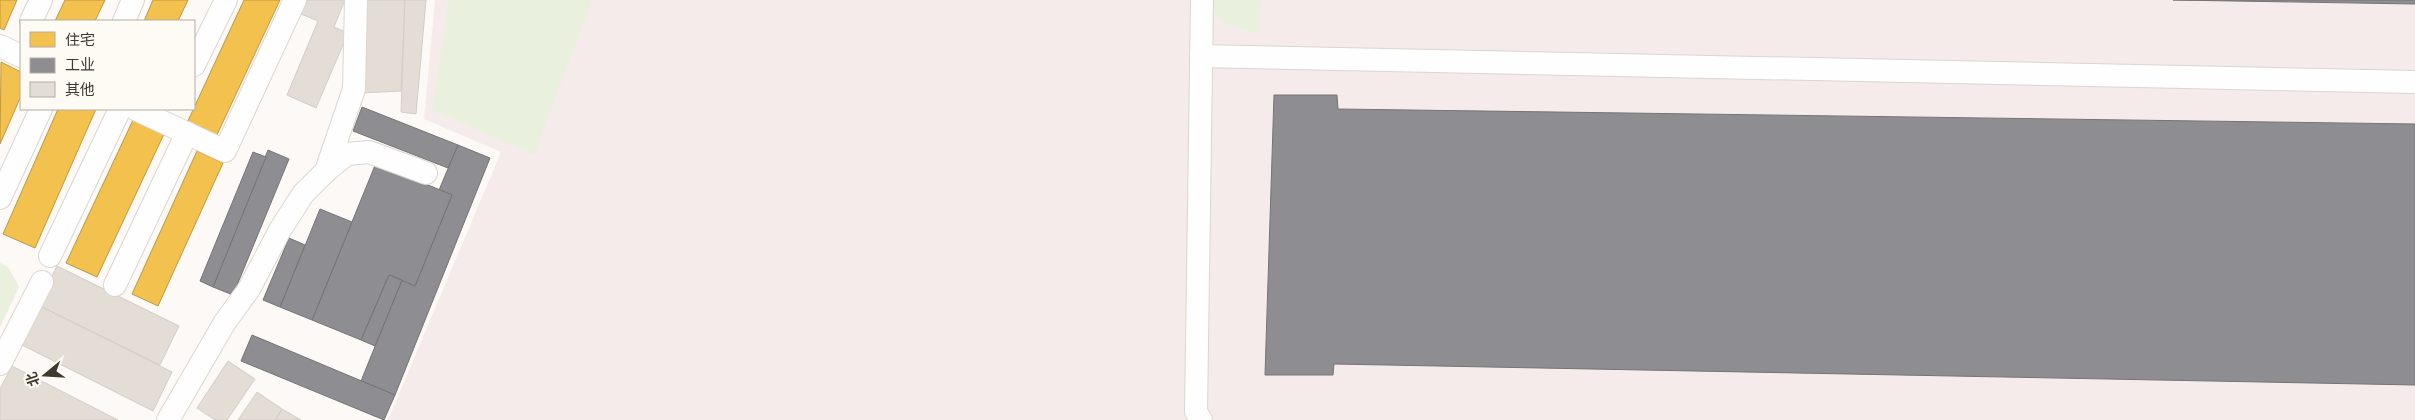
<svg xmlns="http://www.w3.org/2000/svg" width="2415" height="420" viewBox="0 0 2415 420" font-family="'Fira Sans','Noto Sans SC',sans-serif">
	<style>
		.industrial { fill: #f5ebea }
		.green { fill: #e9f0dd }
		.homes { fill: #f2c14e; stroke: #bd9844 }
		.industry { fill: #8d8d92; stroke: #767474 }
		.building { fill: #e3ddd6; stroke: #d2cdc7 }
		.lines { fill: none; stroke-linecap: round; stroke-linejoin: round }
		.minor-casing { stroke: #dbd6cf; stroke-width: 24 }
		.minor { stroke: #fffefe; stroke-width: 22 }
	</style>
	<rect width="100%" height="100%" fill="#fcf9f6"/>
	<path class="industrial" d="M 435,0 L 2415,0 L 2415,420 L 388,420 L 501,152 L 424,119 Z"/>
	<g class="green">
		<path d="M 449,0 L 592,0 L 534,155 L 432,109 Z"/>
		<path d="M 1212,0 L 1261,0 L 1260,33 C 1240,30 1213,26 1212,0 Z"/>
		<path d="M 0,263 L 8,267 L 19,287 L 0,327 Z"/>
	</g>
	<g class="homes">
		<path d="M 0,0 L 17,0 L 4,30 L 0,28 Z"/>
		<path d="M 65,0 L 105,0 L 95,21 L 55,21 Z"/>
		<path d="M 153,0 L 188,0 L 178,21 L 144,21 Z"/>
		<path d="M 244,0 L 280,0 L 215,139 L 186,125 Z"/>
		<path d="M 1,62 L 21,72 L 21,96 L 0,144 Z"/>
		<path d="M 58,109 L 96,109 L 35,248 L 3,234 Z"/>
		<path d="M 133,120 L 164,134 L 97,277 L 66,263 Z"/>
		<path d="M 197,151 L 223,163 L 158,306 L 132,294 Z"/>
	</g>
	<g class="industry">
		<path d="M 2173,0 L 2415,0 L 2415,4 Z"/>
		<path d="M 1274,95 L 1337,95 L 1338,109 L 2415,124 L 2415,385 L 1334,364 L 1333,375 L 1265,375 Z"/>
		<path d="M 362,107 L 458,145 L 448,168 L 353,131 Z"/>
		<path d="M 458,145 L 490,158 L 395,395 L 361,381 L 402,280 L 415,286 L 452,195 L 439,190 Z"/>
		<path d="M 268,150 L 289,159 L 233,295 L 213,287 Z"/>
		<path d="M 253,152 L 266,157 L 213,287 L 200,281 Z"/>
		<path d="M 376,163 L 452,195 L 415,286 L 389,275 L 361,340 L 312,320 Z"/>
		<path d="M 320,209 L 352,222 L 312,320 L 280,307 Z"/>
		<path d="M 289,238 L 305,245 L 280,307 L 263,300 Z"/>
		<path d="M 389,275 L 402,280 L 375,346 L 361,340 Z"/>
		<path d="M 252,335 L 395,395 L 384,420 L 241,361 Z"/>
	</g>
	<g class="building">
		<path d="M 307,0 L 345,0 L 334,27 L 348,33 L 316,108 L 287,95 L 318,21 L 301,14 Z"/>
		<path d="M 361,0 L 405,0 L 401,91 L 361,93 Z"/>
		<path d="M 405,0 L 426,0 L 416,114 L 401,112 Z"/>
		<path d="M 57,266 L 179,326 L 160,365 L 38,305 Z"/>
		<path d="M 38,305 L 172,372 L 153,411 L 20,344 Z"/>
		<path d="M 228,361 L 255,379 L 227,420 L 215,420 L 197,408 Z"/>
		<path d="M 12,366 L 118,420 L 0,420 L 0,389 Z"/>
		<path d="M 257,392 L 282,409 L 275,420 L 238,420 Z"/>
		<path d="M 282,409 L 301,420 L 276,420 Z"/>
	</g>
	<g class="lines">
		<defs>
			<g id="minor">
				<path d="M 31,21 L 41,0"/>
				<path d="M 124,21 L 133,0"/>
				<path d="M 0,46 L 21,56"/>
				<path d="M 1201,56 L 2415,82"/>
				<path d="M 194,65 L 226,0"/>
				<path d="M 135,109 L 225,151 L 295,0"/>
				<path d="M 326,171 L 354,89 L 356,0"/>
				<path d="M 0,198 L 41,109"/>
				<path d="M 50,256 L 120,109"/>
				<path d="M 115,285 L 187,133"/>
				<path d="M 0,364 L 42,282"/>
				<path d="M 168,420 L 225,322 L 249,289 L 280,230 L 303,194 L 326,171 L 347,154 L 369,152 L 426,173"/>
				<path d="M 1201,420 L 1196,412 L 1202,0"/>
			</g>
		</defs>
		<use href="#minor" class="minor-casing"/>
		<use href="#minor" class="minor"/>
	</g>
	<rect x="20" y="20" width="175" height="90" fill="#fefaf4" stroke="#b2ada4"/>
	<rect x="30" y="32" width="25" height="15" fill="#f2c14e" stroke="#b2ada4"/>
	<text x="65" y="45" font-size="15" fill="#41392d">住宅</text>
	<rect x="30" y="58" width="25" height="15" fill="#8d8d92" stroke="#b2ada4"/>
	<text x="65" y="70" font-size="15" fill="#41392d">工业</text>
	<rect x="30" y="82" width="25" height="15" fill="#e3ddd6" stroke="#b2ada4"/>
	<text x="65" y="95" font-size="15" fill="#41392d">其他</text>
	<g transform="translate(45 375) rotate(252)" stroke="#fefaf4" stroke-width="4" paint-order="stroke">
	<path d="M0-4L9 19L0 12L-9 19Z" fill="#41392d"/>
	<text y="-8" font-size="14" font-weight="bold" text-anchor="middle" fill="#41392d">北</text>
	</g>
</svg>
